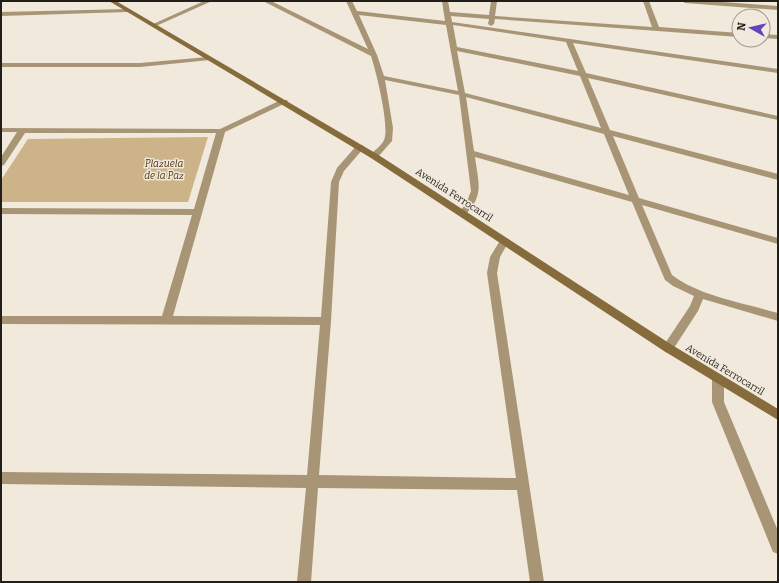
<svg xmlns="http://www.w3.org/2000/svg" width="779" height="583" viewBox="0 0 779 583" font-family="Bitter,serif">
	<style>
		.green { fill: #ccb388 }
		.lines { fill: none; stroke-linecap: round; stroke-linejoin: round }
		.street { fill: #a79576; fill-rule: evenodd }
		.secondary { fill: #866c3c; fill-rule: evenodd }
		.labels { text-anchor: middle; dominant-baseline: central; stroke-width: 3; stroke-linejoin: round; paint-order: stroke }
		.park-label { font-size: 10px; font-style: italic; fill: #493715; stroke: #f1e9db }
		.street-label { font-size: 10px; fill: #221f1a; stroke: #f1e9db }
	</style>
	<rect width="100%" height="100%" fill="#f1e9db"/>
	<path class="green" d="M 208,137 L 188,202 L 1,202 L 1,180 L 28,139 Z"/>
	<g class="lines">
		<g class="street">
			<path d="M 204,1 L 212,1 L 156,26 L 151,25 Z"/>
			<path d="M 263,1 L 271,1 L 368,49 L 346,1 L 352,1 L 357,11 L 445,21 L 442,1 L 448,1 L 450,12 L 489,15 L 491,1 L 497,1 L 495,16 L 652,27 L 643,1 L 649,1 L 659,27 L 739,33 L 739,37 L 495,19 L 494,24 L 491,26 L 488,24 L 489,19 L 451,16 L 452,22 L 778,69 L 778,73 L 573,43 L 586,73 L 778,116 L 778,120 L 588,78 L 610,130 L 778,174 L 778,180 L 613,136 L 639,198 L 778,238 L 778,244 L 642,205 L 672,275 C 699,296 744,303 778,313 L 778,321 L 703,299 L 698,311 L 672,351 L 668,353 L 664,351 L 663,348 L 664,345 L 690,306 L 694,296 L 673,286 L 665,280 L 632,202 L 475,157 C 478,182 485,195 465,215 L 459,215 L 458,213 L 466,204 L 471,191 L 459,95 L 385,80 L 393,128 L 392,141 L 377,158 L 371,158 L 371,154 C 375,150 382,145 384,140 C 390,127 376,71 371,56 ZM 359,15 L 446,25 L 458,91 L 384,76 L 377,55 ZM 453,25 L 566,42 L 578,71 L 457,47 ZM 457,51 L 580,76 L 601,128 L 465,93 ZM 466,97 L 604,134 L 629,195 L 474,151 Z"/>
			<path d="M 682,1 L 709,1 L 778,6 L 778,10 L 685,3 Z"/>
			<path d="M 129,9 L 129,11 L 127,12 L 1,16 L 1,12 Z"/>
			<path d="M 763,34 L 778,35 L 778,39 L 763,38 Z"/>
			<path d="M 208,57 L 211,59 L 210,60 L 140,67 L 1,67 L 1,63 L 140,63 Z"/>
			<path d="M 281,100 L 287,100 L 288,102 L 225,132 L 173,316 L 321,317 L 331,182 L 337,168 L 357,145 L 363,145 L 363,149 L 344,171 L 339,182 L 331,321 L 319,475 L 516,478 L 487,273 L 490,257 L 501,239 L 507,239 L 509,241 L 500,257 L 497,273 L 544,582 L 530,582 L 517,490 L 318,488 L 311,582 L 297,582 L 306,488 L 1,484 L 1,472 L 307,475 L 320,325 L 1,324 L 1,316 L 162,316 L 192,215 L 1,214 L 1,208 L 194,209 L 216,133 L 25,133 L 4,165 L 1,166 L 1,157 L 17,132 L 1,132 L 1,128 L 220,129 Z"/>
			<path d="M 718,374 L 722,375 L 724,379 L 724,402 L 778,531 L 778,554 L 773,552 L 712,402 L 712,379 L 714,375 Z"/>
		</g>
		<path class="secondary" d="M 109,1 L 116,1 L 377,154 L 672,345 L 778,409 L 778,420 L 664,351 L 371,158 Z"/>
	</g>
	<g class="labels">
		<g class="park-label">
			<text x="164" y="164">Plazuela<tspan x="164" dy="12">de la Paz</tspan></text>
		</g>
		<g class="street-label">
			<text transform="translate(454 195) rotate(33)">Avenida Ferrocarril</text>
			<text transform="translate(725 370) rotate(31)">Avenida Ferrocarril</text>
		</g>
	</g>
	<rect width="779" height="583" fill="none" stroke="#221f1a" stroke-width="4"/>
	<g transform="translate(751 28) rotate(278)"><circle r="19" fill="#f1e9db" stroke="#9e988e"/>
	<path d="M0-3L7 15L0 10L-7 15Z" fill="#6543bc"/>
	<text y="-6" font-size="11" font-weight="bold" text-anchor="middle" fill="#221f1a">N</text>
	</g>
</svg>
